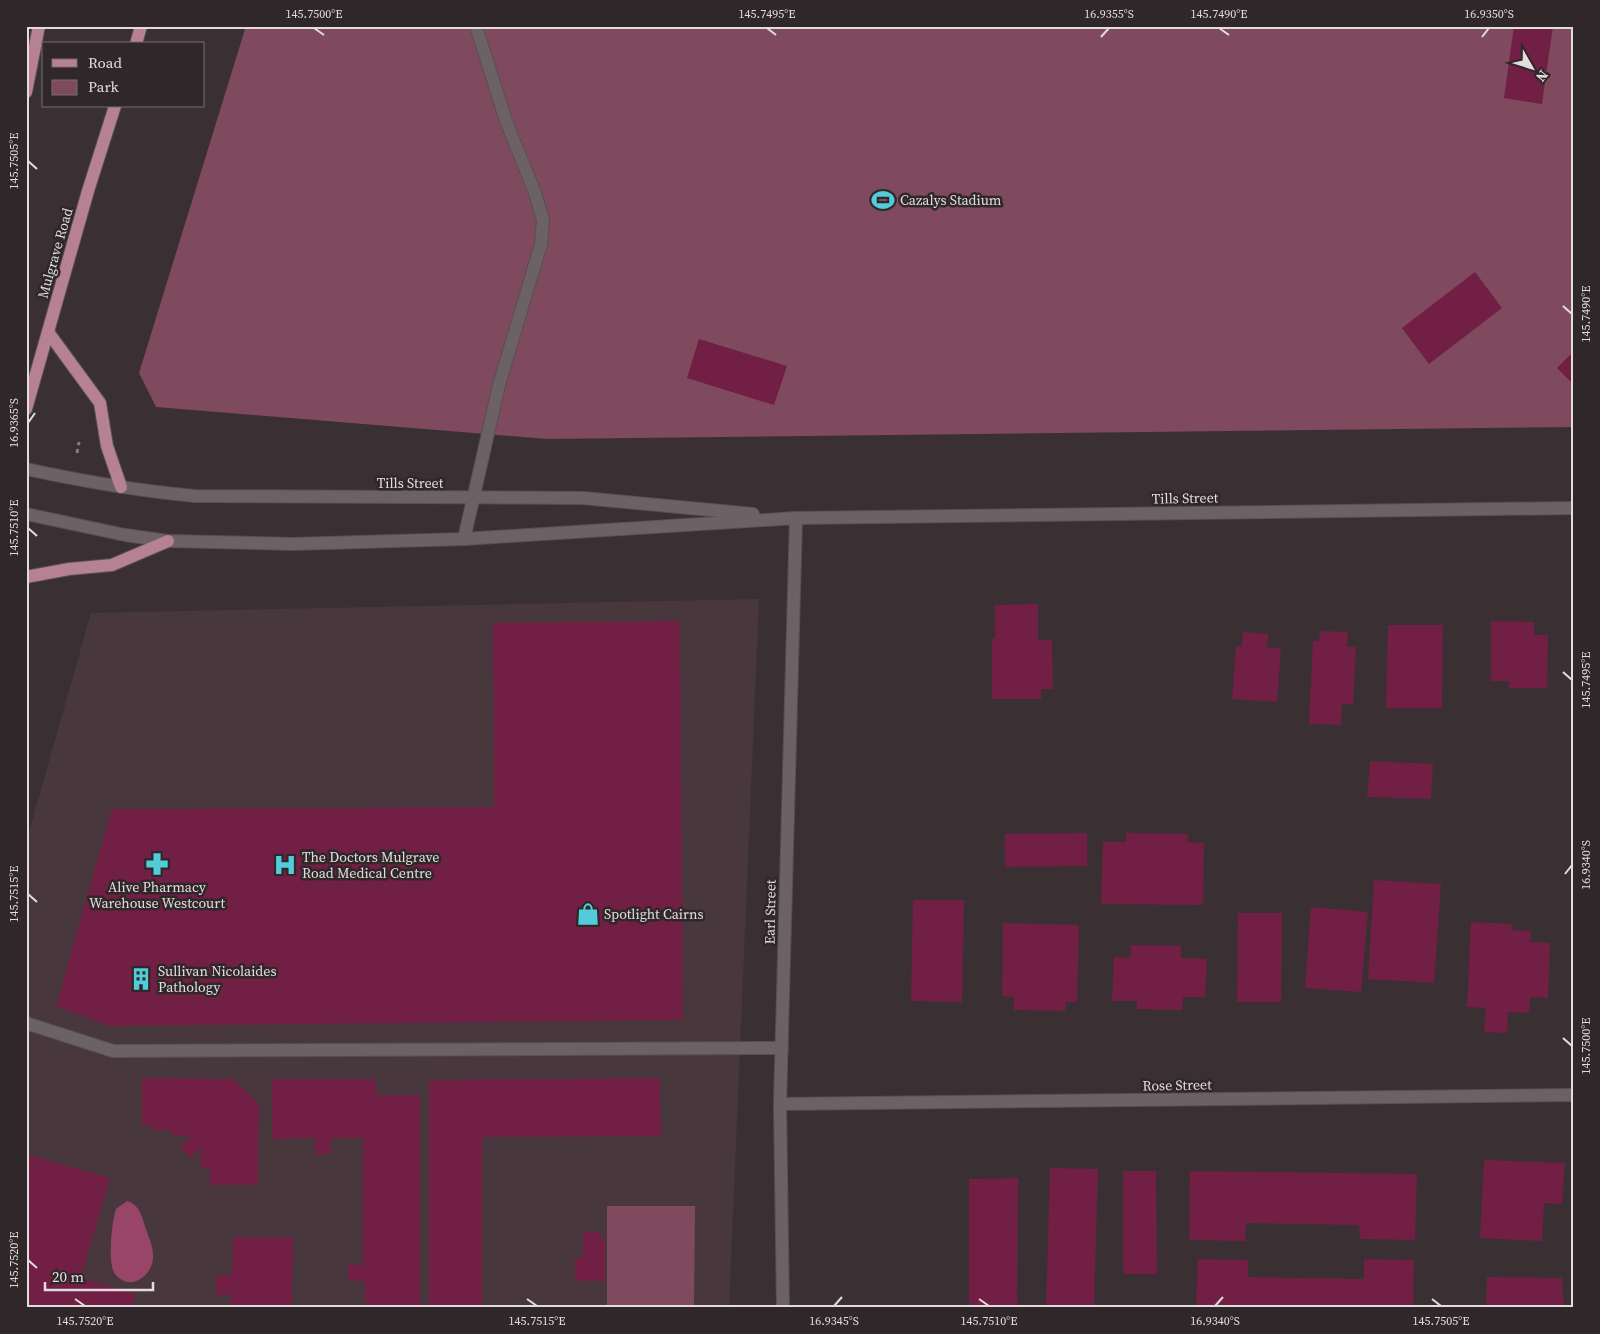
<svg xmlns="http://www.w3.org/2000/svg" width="1600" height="1334" viewBox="0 0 1600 1334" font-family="'Source Serif 4',serif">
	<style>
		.built { fill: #48383d }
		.green { fill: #7f4a5e }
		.water { fill: #994567 }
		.building { fill: #711f44 }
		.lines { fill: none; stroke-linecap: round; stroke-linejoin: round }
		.service-casing { stroke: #574f51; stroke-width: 14 }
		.minor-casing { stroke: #574f51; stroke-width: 14 }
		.tertiary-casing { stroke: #574f51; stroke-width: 14 }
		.primary-casing { stroke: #574f51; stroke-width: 14 }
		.path { stroke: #847c7e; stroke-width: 3; stroke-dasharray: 4 4; stroke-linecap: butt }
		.service { stroke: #6c6265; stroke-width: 12 }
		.minor { stroke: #6c6265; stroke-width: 12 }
		.tertiary { stroke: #6c6265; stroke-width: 12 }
		.primary { stroke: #b58193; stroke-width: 12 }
		.ticks { fill: none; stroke: #e2dcdd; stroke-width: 2 }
		.labels { text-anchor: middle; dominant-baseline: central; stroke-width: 5; stroke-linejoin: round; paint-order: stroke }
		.poi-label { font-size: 14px; fill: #e2dcdd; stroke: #2f2729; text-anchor: start }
		.street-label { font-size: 14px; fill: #e2dcdd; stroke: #2f2729 }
		.neatline { fill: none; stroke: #e2dcdd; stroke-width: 2 }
		.ticks-label { font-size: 12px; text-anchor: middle; fill: #e2dcdd }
	</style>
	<rect width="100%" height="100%" fill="#3a3033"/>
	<path class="built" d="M 759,599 L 729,1308 L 26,1308 L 26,843 L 91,613 Z"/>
	<g class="green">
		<path d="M 246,26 L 1574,26 L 1574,427 L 548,439 L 156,407 L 139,373 Z"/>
		<path d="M 607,1206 L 695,1206 L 694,1308 L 607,1308 Z"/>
	</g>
	<path class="water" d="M 127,1201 C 140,1205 142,1217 146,1229 C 149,1238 154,1249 153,1259 C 151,1277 129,1292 115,1274 C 107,1263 112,1221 116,1209 Z"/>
	<g class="building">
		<path d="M 1514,26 L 1553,26 L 1542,104 L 1504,98 Z"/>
		<path d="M 1475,272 L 1502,308 L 1429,364 L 1402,328 Z"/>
		<path d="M 699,339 L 787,366 L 774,405 L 687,378 Z"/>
		<path d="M 1574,351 L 1574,385 L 1557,368 Z"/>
		<path d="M 1038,604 L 1038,640 L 1052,640 L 1053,689 L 1041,689 L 1041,699 L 992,699 L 992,639 L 995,638 L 995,605 Z"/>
		<path d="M 680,621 L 683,1020 L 110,1026 L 56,1006 L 112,809 L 494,807 L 493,623 Z"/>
		<path d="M 1491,621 L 1534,622 L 1534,635 L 1548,635 L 1547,688 L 1509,688 L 1509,681 L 1491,681 Z"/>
		<path d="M 1388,625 L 1443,625 L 1442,708 L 1386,708 Z"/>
		<path d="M 1320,631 L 1348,632 L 1347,647 L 1356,647 L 1353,704 L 1342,704 L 1341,725 L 1309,724 L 1313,641 L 1319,641 Z"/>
		<path d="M 1243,632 L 1268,634 L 1267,648 L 1281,648 L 1277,702 L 1232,699 L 1236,646 L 1242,647 Z"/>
		<path d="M 1370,761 L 1433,764 L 1431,799 L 1367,797 Z"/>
		<path d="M 1087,833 L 1087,866 L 1005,867 L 1005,834 Z"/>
		<path d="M 1126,833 L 1188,834 L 1187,842 L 1204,843 L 1203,905 L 1101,904 L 1103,842 L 1126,842 Z"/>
		<path d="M 1374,880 L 1441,884 L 1434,983 L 1368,979 Z"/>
		<path d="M 913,900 L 964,900 L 962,1002 L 911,1001 Z"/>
		<path d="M 1311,907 L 1368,912 L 1361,992 L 1305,988 Z"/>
		<path d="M 1238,913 L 1282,913 L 1281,1002 L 1237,1002 Z"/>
		<path d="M 1471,922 L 1512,924 L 1512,930 L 1531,931 L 1530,942 L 1550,943 L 1548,998 L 1530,997 L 1529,1013 L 1508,1012 L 1507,1033 L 1484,1032 L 1486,1008 L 1467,1007 Z"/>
		<path d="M 1003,923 L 1079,925 L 1077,1002 L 1066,1002 L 1065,1011 L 1014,1010 L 1014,997 L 1002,996 Z"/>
		<path d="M 1131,945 L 1181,946 L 1181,958 L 1207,959 L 1205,997 L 1183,997 L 1182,1010 L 1137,1009 L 1137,1001 L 1112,1001 L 1114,957 L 1130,958 Z"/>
		<path d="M 142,1078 L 233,1079 L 259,1104 L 258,1185 L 210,1185 L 210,1168 L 201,1168 L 201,1146 L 190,1158 L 180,1147 L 191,1136 L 170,1135 L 170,1130 L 151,1130 L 151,1125 L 142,1124 Z"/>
		<path d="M 660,1078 L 661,1136 L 482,1137 L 482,1308 L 429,1308 L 429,1080 Z"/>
		<path d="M 272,1079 L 376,1079 L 376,1095 L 420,1095 L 420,1308 L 365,1308 L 365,1281 L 348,1281 L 348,1265 L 363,1265 L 363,1138 L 331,1138 L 331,1154 L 315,1155 L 315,1138 L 272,1139 Z"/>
		<path d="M 26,1154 L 110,1178 L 81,1278 L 136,1294 L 131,1308 L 26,1308 Z"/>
		<path d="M 1484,1160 L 1565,1163 L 1562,1204 L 1544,1203 L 1542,1241 L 1480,1238 Z"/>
		<path d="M 1050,1168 L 1098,1169 L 1094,1308 L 1046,1308 Z"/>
		<path d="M 1123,1171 L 1156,1171 L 1157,1274 L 1123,1274 Z"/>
		<path d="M 1190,1171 L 1417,1174 L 1415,1240 L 1360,1239 L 1359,1225 L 1246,1223 L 1245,1241 L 1189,1240 Z"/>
		<path d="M 1018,1178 L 1017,1308 L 969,1308 L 969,1179 Z"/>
		<path d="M 583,1232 L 600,1232 L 601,1239 L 605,1238 L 605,1281 L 575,1281 L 575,1258 L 583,1258 Z"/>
		<path d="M 233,1237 L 293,1237 L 292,1308 L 231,1308 L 231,1295 L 216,1295 L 216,1276 L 232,1275 Z"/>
		<path d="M 1198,1259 L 1248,1260 L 1248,1277 L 1364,1279 L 1364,1259 L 1414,1260 L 1413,1308 L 1196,1308 Z"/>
		<path d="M 1487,1277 L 1562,1278 L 1564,1308 L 1486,1308 Z"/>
	</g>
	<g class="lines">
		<defs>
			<g id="service">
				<path d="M 464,539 L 499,385 L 541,244 L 543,220 L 535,193 L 506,121 L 476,26"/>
				<path d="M 26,1023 L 113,1051 L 782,1048"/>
			</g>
			<g id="minor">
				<path d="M 780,1104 L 1574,1095"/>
				<path d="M 783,1308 L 780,1104 L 796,518"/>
			</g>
			<g id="tertiary">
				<path d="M 26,469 C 82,481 138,491 195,496 L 583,498 L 753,514"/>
				<path d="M 26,514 L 125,535 L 168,541 L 293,544 L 464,539 L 796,518 L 1574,508"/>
			</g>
			<g id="primary">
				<path d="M 136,44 L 141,26"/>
				<path d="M 26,92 L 39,26"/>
				<path d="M 48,332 L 100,403 L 107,446 L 121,487"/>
				<path d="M 26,409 L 88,191 L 115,106"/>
				<path d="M 26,577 L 69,569 L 112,565 L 168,541"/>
			</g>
		</defs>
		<use href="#service" class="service-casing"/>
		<use href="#minor" class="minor-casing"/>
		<use href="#tertiary" class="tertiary-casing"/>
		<use href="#primary" class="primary-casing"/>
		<path class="path" d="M 77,453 L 79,442"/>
		<use href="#service" class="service"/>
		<use href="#minor" class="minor"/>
		<use href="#tertiary" class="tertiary"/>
		<use href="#primary" class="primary"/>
	</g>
	<path class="ticks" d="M 314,28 L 324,35M 767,28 L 776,35M 1219,28 L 1229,35M 1101,37 L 1109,28M 1482,37 L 1489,28M 28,161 L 37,169M 1563,306 L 1572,314M 28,423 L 35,413M 28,528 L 37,536M 1563,672 L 1572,680M 1565,874 L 1572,865M 28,894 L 37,902M 1563,1038 L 1572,1046M 28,1260 L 37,1268M 75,1299 L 85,1306M 527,1299 L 537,1306M 979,1299 L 989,1306M 1432,1299 L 1441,1306M 834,1306 L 842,1297M 1215,1306 L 1223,1297"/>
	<defs>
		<symbol id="stadium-bare" viewBox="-9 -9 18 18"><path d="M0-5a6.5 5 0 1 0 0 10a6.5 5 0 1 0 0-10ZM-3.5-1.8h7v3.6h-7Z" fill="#53cbda" stroke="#2f2729" stroke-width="2.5" paint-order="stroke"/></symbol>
		<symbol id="pharmacy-bare" viewBox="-9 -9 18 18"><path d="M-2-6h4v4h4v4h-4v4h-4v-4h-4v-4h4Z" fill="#53cbda" stroke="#2f2729" stroke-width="2.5" paint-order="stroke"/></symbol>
		<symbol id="hospital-bare" viewBox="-9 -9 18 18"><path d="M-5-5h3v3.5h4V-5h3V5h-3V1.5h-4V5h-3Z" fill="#53cbda" stroke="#2f2729" stroke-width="2.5" paint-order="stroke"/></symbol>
		<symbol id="shop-bare" viewBox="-9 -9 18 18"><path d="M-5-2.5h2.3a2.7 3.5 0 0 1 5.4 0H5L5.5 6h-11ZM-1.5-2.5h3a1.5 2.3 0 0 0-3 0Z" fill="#53cbda" stroke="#2f2729" stroke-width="2.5" paint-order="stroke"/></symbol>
		<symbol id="building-bare" viewBox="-9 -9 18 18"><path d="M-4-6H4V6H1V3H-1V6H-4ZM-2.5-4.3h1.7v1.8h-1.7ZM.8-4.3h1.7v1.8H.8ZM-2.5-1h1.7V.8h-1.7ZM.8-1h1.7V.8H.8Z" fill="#53cbda" stroke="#2f2729" stroke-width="2.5" paint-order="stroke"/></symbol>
	</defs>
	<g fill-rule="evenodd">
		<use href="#stadium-bare" x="867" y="184" width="32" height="32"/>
		<use href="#pharmacy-bare" x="141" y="848" width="32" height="32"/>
		<use href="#hospital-bare" x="269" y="849" width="32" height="32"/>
		<use href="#shop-bare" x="572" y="898" width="32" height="32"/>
		<use href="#building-bare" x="125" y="963" width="32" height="32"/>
	</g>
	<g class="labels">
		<g class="poi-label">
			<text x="900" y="200">Cazalys Stadium</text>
			<text x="302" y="857">The Doctors Mulgrave<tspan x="302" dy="16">Road Medical Centre</tspan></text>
			<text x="157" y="887" text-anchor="middle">Alive Pharmacy<tspan x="157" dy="16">Warehouse Westcourt</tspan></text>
			<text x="604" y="914">Spotlight Cairns</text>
			<text x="158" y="971">Sullivan Nicolaides<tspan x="158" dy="16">Pathology</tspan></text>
		</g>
		<g class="street-label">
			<text transform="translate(55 253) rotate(-74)">Mulgrave Road</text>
			<text x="410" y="483">Tills Street</text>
			<text transform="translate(1185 498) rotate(-1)">Tills Street</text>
			<text transform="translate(770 912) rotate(-89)">Earl Street</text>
			<text transform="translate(1177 1085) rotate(-1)">Rose Street</text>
		</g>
	</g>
	<rect width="1600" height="1334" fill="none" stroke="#2f2729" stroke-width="55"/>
	<rect x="42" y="42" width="162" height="65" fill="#2f2729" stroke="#776f71"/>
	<rect x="52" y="59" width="25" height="8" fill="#b58193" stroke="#776f71"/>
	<text x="88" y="68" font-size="15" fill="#e2dcdd">Road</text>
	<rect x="52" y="80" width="25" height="15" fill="#7f4a5e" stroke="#776f71"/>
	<text x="88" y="92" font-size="15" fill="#e2dcdd">Park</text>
	<g transform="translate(1532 68) rotate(129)" stroke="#2f2729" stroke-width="4" paint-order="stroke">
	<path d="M0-4L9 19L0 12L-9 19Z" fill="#e2dcdd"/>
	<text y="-8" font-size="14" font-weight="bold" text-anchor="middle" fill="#e2dcdd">N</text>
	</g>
	<path d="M45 1282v8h108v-8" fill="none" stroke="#e2dcdd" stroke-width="2.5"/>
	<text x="52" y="1282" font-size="15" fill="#e2dcdd" stroke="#2f2729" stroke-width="4" paint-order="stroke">20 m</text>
	<rect x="28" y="28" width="1544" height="1278" class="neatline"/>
	<g class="ticks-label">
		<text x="314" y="18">145.7500°E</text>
		<text x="767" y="18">145.7495°E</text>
		<text x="1109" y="18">16.9355°S</text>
		<text x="1219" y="18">145.7490°E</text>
		<text x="1489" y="18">16.9350°S</text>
		<text transform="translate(14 161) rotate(-90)" y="4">145.7505°E</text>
		<text transform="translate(1586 314) rotate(-90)" y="4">145.7490°E</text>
		<text transform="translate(14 423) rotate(-90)" y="4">16.9365°S</text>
		<text transform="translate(14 528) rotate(-90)" y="4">145.7510°E</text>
		<text transform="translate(1586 680) rotate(-90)" y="4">145.7495°E</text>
		<text transform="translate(1586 865) rotate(-90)" y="4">16.9340°S</text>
		<text transform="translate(14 894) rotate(-90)" y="4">145.7515°E</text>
		<text transform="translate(1586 1046) rotate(-90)" y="4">145.7500°E</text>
		<text transform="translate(14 1260) rotate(-90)" y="4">145.7520°E</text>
		<text x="85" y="1325">145.7520°E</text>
		<text x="537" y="1325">145.7515°E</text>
		<text x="834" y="1325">16.9345°S</text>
		<text x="989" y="1325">145.7510°E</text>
		<text x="1215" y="1325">16.9340°S</text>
		<text x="1441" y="1325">145.7505°E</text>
	</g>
</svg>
